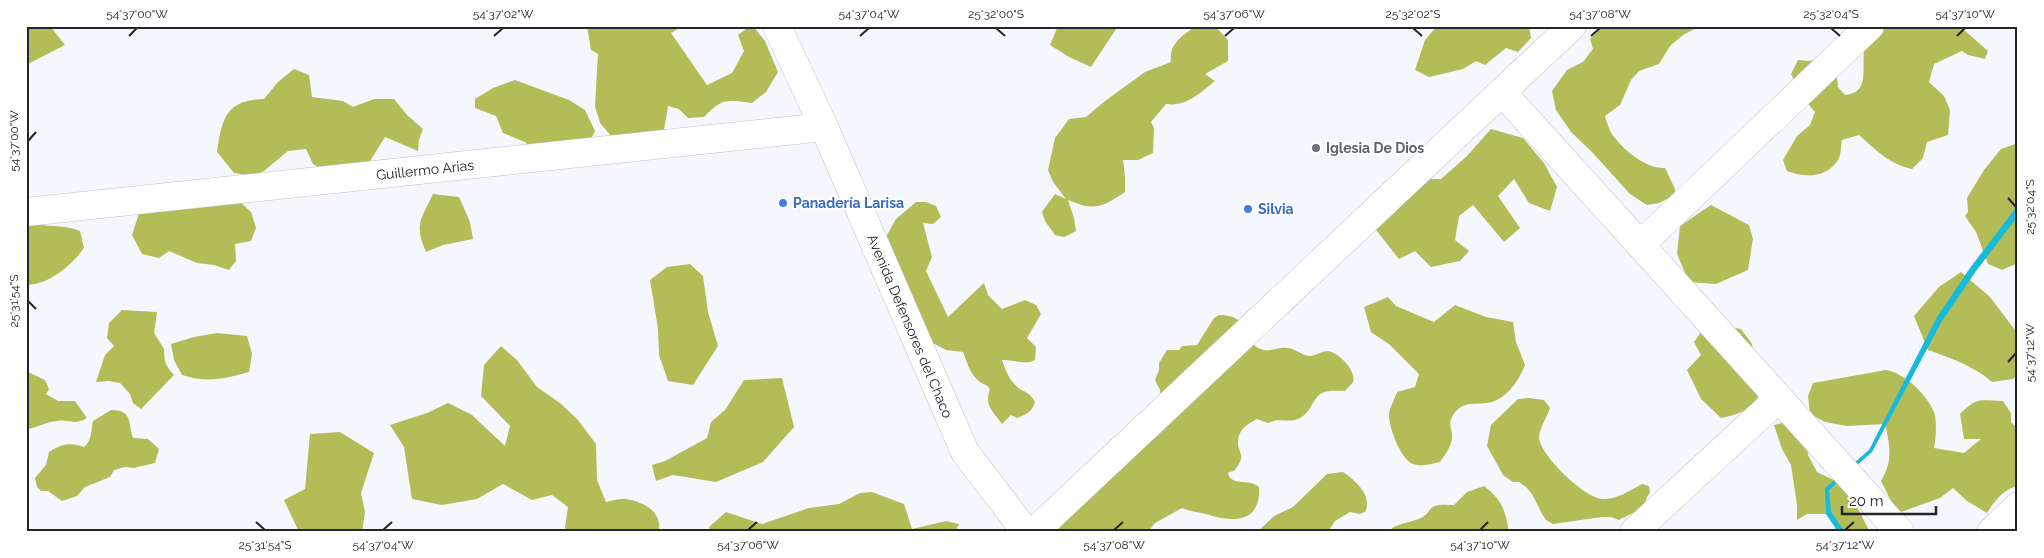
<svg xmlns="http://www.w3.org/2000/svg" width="2044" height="558" viewBox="0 0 2044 558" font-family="Raleway,sans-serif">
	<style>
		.forest { fill: #b3bd57 }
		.water { fill: #18badb }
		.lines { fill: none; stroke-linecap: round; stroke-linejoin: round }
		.street-casing { stroke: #bfbfca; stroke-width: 29 }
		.street { stroke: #fff; stroke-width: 28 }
		.ticks { fill: none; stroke: #242429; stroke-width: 2 }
		.worship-dot { fill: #6b7280; stroke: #fff; stroke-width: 2 }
		.shop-dot { fill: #3f7fe0; stroke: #fff; stroke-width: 2 }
		.labels { text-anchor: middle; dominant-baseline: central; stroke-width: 4; stroke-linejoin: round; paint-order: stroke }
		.worship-label { font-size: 14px; font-weight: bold; fill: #5b616d; stroke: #fff; text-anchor: start }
		.street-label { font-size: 14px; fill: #242429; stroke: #fff }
		.shop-label { font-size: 14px; font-weight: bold; fill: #366cbe; stroke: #fff; text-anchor: start }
		.neatline { fill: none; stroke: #242429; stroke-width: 2 }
		.ticks-label { font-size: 12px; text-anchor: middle; fill: #242429 }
	</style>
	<rect width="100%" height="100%" fill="#f6f6fe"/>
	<g class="forest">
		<path d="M 26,26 L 50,26 L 65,45 L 26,65 Z"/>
		<path d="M 587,26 L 683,26 L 671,33 L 707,85 L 732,73 L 744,51 L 738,35 L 750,26 L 753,26 L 765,41 L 778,72 L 766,92 L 752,103 C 727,99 722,98 704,117 L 688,118 L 679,109 L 668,106 L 664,130 L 652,137 L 617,143 L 600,123 L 595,106 L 598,54 L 591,50 Z"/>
		<path d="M 1058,26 L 1118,26 L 1091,67 L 1069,57 L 1050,45 Z"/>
		<path d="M 1196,26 L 1216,27 L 1228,40 L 1228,61 L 1205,74 L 1215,81 C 1200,93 1186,107 1166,104 L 1151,122 L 1154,128 L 1153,153 L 1138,160 L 1123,160 L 1125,176 L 1125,192 C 1101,208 1095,211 1068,200 L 1074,218 L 1076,231 L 1064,237 L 1055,235 L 1045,221 L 1042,212 L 1055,194 L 1066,199 L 1053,182 L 1048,170 L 1055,138 L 1069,119 L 1086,117 L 1105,101 L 1145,72 L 1171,62 C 1169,43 1182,36 1196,26 Z"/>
		<path d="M 1437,26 L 1529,26 L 1531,38 L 1518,52 L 1506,48 L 1485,65 L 1476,61 L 1463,69 L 1429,77 L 1415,70 L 1425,40 Z"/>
		<path d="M 1603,26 L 1700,26 L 1683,35 L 1670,46 L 1659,64 L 1639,71 L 1631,80 L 1620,105 L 1605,116 C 1607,123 1610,133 1615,138 C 1626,152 1647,169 1665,168 L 1675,189 L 1675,195 L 1659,203 L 1647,205 L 1630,194 L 1592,152 L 1571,132 L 1556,110 L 1552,91 L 1567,70 L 1583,62 L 1593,49 L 1590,39 Z"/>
		<path d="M 1877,26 L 1965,26 L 1964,30 L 1988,51 L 1985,59 L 1968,55 L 1962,51 L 1934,64 L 1929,82 L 1944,96 L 1950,110 L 1948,135 L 1927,142 L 1923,158 L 1912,169 C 1889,164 1876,150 1859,135 L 1842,140 C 1841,146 1841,155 1838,160 C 1827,178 1804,178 1787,171 L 1783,160 L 1797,136 L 1810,125 L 1815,112 L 1803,98 L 1791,74 L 1798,60 L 1810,61 L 1823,57 L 1836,67 L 1838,87 L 1845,95 C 1872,93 1860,65 1865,47 C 1867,40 1873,33 1877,26 Z"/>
		<path d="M 294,69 L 309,75 L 312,97 L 343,101 L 353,107 L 374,99 L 394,99 L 407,115 L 423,129 L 419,140 L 418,151 L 385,137 L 367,166 L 327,173 L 313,164 L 306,149 L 288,151 L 264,171 L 253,176 L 234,173 L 217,152 C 222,118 226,100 264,99 L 278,82 Z"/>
		<path d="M 515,80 L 569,100 L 585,110 L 595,131 L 584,153 L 540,158 L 525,142 L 503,133 L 496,116 L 475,108 L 475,99 L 493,88 Z"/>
		<path d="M 1491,129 L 1523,138 L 1544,163 L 1557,187 L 1550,211 L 1529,203 L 1514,179 L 1498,196 L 1520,228 L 1504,242 L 1473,205 L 1459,216 L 1455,240 L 1469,251 L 1460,261 L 1431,267 L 1415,251 L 1399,259 L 1376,230 L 1426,179 L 1441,179 L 1467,156 Z"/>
		<path d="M 2018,143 L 2018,263 L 2002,270 L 1988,264 L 1976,232 L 1965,216 L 1968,212 L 1967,198 L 1984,170 L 2001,149 Z"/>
		<path d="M 433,194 L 459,197 L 470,222 L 473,239 L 443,245 L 426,252 C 414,223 421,220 433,194 Z"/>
		<path d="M 238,200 L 251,212 L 256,228 L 251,241 L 235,244 L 236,261 L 229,270 L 214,265 L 197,263 L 169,251 L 159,258 L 142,254 L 132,235 L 139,213 Z"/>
		<path d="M 916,202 L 926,202 L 936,206 L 941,217 L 933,224 L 923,223 L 932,257 L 926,271 L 948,317 L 984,283 L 988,295 L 1002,309 L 1025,300 L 1036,305 L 1041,314 L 1027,338 L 1036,347 L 1035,360 C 1023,366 1015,359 1002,360 C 1006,371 1009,381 1020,389 C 1027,393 1031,394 1035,402 C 1032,412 1027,414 1017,418 L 1011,415 L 1002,424 C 993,411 984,406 990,389 C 987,384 984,385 980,382 C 970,375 967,362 963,352 L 946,350 L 918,335 L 882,244 L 896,219 Z"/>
		<path d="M 1711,205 L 1749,225 L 1753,239 L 1748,270 L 1716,284 L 1689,282 L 1677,254 L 1680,226 Z"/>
		<path d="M 26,223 C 45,227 62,224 80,231 L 84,248 C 72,265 49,285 26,285 Z"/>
		<path d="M 690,264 L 703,276 L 708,312 L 718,346 L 693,385 L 668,381 L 659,355 L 658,329 L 650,280 L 667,267 Z"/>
		<path d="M 1961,272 L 1990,297 L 2018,334 L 2018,374 L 2013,379 L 1992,382 C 1974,366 1951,358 1928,350 L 1914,316 L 1939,287 Z"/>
		<path d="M 1388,297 L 1396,306 L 1434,322 L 1455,305 L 1486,317 L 1513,322 L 1516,342 L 1525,365 C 1519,380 1508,397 1492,402 C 1475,406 1464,399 1453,415 C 1447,424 1453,429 1452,438 C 1451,447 1445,455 1440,462 C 1431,464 1422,467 1413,464 C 1401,460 1388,426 1389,414 C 1390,407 1395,398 1397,392 L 1415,387 L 1419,374 L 1390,345 L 1371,332 L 1364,307 Z"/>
		<path d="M 122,310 L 157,312 L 154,333 L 164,349 C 165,363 164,363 174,375 L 141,409 L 133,403 L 130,394 L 120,383 L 109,381 L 96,382 L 105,355 L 114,346 L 107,338 L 109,323 Z"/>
		<path d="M 1219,315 C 1253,315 1241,342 1261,349 C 1270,353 1278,346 1288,348 C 1295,349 1302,355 1309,356 C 1316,356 1321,351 1328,351 C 1338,352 1357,371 1353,382 C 1351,385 1347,388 1345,391 C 1338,391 1328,390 1322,393 C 1311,399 1312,415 1295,420 C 1285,422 1280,418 1268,423 L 1257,419 C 1247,424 1237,431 1238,443 C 1238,449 1242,453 1241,459 C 1240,463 1237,467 1235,470 L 1228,473 C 1231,487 1249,478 1259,487 C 1261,522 1235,523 1209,515 C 1200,512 1191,512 1182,508 L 1155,523 L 1148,532 L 1053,532 L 1161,398 L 1160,390 L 1155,380 L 1159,370 L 1159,363 L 1167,350 L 1179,350 L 1182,346 L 1197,345 L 1214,318 Z"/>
		<path d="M 1713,324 L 1741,329 L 1752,344 L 1760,394 C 1749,411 1740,414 1721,418 L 1701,399 L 1687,370 L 1701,355 L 1694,342 L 1704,328 Z"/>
		<path d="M 217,333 L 247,336 L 252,354 L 249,372 C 223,379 208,383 182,375 L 174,360 L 171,344 L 194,337 Z"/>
		<path d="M 501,346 L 517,360 L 537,387 L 560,403 L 578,420 L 596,444 L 597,480 L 606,502 C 612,501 620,498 626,499 C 645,502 662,512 659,532 L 567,532 L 565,527 L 568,507 L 552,495 L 532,500 L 503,484 L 477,499 L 442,505 L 412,499 L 404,447 L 390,425 L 427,413 L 448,403 L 472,415 L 505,446 L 510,426 L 481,396 L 484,365 Z"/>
		<path d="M 1886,370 C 1905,373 1927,395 1934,412 C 1937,419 1936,440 1934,448 L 1964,453 L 1981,439 L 1964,439 L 1960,414 C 1978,396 1980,401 2003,401 L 2011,413 L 2011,422 L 2018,429 L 2018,486 C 2004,488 1994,502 1987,513 L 1967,501 L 1953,488 L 1940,498 L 1901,512 L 1893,505 L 1881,481 C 1893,461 1890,446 1885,424 L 1847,426 L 1825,422 L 1810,414 L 1808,396 L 1813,383 Z"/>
		<path d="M 26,371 L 45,380 L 49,389 L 46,394 L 58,401 L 75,401 L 87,418 C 74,426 70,419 57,421 C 46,422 37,428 26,429 Z"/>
		<path d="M 782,378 L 794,427 L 763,462 L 716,482 L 673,475 L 656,481 L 652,465 L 665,461 L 707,438 L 711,422 L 725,410 L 744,380 Z"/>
		<path d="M 1529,398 L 1544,400 L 1550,408 C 1547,417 1540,427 1539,437 C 1539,454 1585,499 1603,499 C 1618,499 1629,491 1642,484 L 1649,486 L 1650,493 C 1646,497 1647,500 1644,504 C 1640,511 1626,516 1619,520 L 1611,517 L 1602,517 L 1553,524 L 1546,520 L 1542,514 L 1532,494 L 1526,487 L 1519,482 L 1513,482 L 1503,475 L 1487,446 L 1491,425 L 1518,399 Z"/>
		<path d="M 111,410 C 133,410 128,423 133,438 L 148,439 L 159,449 L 155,463 L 134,468 L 125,467 L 114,470 L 110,477 L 85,487 L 77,496 L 62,501 L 48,491 L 41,491 L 37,487 L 35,478 L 46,465 L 49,452 C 61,444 70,442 84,447 C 92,441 91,430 93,421 Z"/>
		<path d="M 1787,422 L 1806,428 L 1808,455 L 1817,472 L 1846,486 L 1870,532 L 1837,532 L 1834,524 L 1826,514 L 1807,514 L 1797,520 L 1797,505 L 1791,465 L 1782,449 L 1774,425 Z"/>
		<path d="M 340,432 L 374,453 L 361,493 L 365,512 L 362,532 L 299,532 L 284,500 L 305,489 L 310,434 Z"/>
		<path d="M 1343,472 C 1356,481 1373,496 1365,512 L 1360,514 L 1350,512 L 1335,521 L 1328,532 L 1257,532 L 1274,516 L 1293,507 L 1327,474 Z"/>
		<path d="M 1484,486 C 1502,500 1505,509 1509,532 L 1388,532 C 1398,521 1412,524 1424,516 C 1429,513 1429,508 1435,506 C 1441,504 1448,505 1454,505 L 1467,492 Z"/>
		<path d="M 872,492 L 904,504 L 912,529 L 946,521 L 959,524 L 955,532 L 711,532 L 709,527 L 726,512 L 762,524 L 809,508 L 839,504 L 860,493 Z"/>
	</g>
	<path class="water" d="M 2018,205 L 2018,216 L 1976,271 L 1942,321 L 1872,452 L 1829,490 L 1831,512 L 1845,532 L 1838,532 L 1826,514 L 1825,488 L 1869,450 L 1937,317 L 1970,268 Z"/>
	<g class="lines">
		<defs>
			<g id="street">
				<path d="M 777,26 L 824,127 L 965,452 L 1026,532"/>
				<path d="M 1502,92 L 1900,532"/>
				<path d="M 26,212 L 824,127"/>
				<path d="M 1641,244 L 1870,26"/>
				<path d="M 1034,532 L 1572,26"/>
				<path d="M 1634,532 L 1779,398"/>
				<path d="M 1991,532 L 2018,506"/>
			</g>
		</defs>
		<use href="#street" class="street-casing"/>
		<use href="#street" class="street"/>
	</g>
	<path class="ticks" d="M 996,28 L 1005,36M 1413,28 L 1422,36M 1831,28 L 1840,36M 129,36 L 137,28M 494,36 L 503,28M 860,36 L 869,28M 1225,36 L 1234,28M 1591,36 L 1600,28M 1957,36 L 1965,28M 28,141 L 36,132M 2008,198 L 2016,207M 28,301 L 36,309M 2008,362 L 2016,353M 256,522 L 265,530M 383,530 L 392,522M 748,530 L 757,522M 1114,530 L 1123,522M 1480,530 L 1488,522M 1845,530 L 1854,522"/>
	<circle class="worship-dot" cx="1316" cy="148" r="5"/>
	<g class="shop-dot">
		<circle cx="783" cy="203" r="5"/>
		<circle cx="1248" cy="209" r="5"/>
	</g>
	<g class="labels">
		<g class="worship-label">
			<text x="1326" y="148">Iglesia De Dios</text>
		</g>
		<g class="street-label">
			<text transform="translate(425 170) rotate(-6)">Guillermo Arias</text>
			<text transform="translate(910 326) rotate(67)">Avenida Defensores del Chaco</text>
		</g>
		<g class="shop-label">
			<text x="793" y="203">Panadería Larisa</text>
			<text x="1258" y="209">Silvia</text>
		</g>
	</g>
	<rect width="2044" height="558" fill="none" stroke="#ffffff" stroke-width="55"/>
	<path d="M1842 506v8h94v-8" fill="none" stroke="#242429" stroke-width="2.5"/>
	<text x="1849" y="506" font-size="15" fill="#242429" stroke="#ffffff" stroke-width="4" paint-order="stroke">20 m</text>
	<rect x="28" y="28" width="1988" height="502" class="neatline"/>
	<g class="ticks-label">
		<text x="137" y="18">54°37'00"W</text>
		<text x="503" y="18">54°37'02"W</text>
		<text x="869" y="18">54°37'04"W</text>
		<text x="996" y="18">25°32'00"S</text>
		<text x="1234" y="18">54°37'06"W</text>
		<text x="1413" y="18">25°32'02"S</text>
		<text x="1600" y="18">54°37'08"W</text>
		<text x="1831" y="18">25°32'04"S</text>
		<text x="1965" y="18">54°37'10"W</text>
		<text transform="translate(14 141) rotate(-90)" y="4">54°37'00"W</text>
		<text transform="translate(2030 207) rotate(-90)" y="4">25°32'04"S</text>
		<text transform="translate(14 301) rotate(-90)" y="4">25°31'54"S</text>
		<text transform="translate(2030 353) rotate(-90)" y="4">54°37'12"W</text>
		<text x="265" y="549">25°31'54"S</text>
		<text x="383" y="549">54°37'04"W</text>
		<text x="748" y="549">54°37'06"W</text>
		<text x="1114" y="549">54°37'08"W</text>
		<text x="1480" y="549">54°37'10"W</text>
		<text x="1845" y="549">54°37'12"W</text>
	</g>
</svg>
